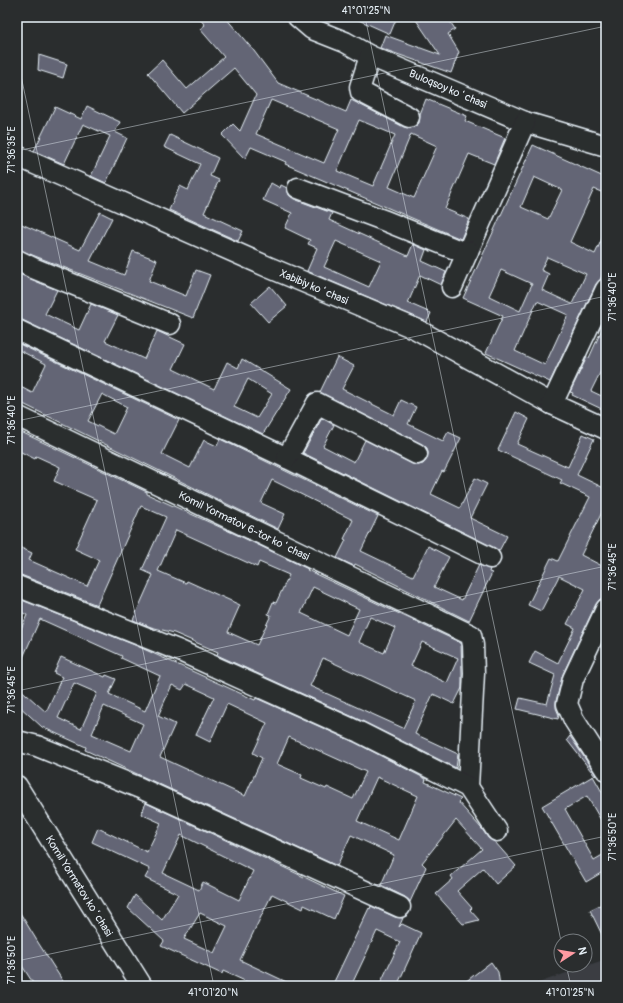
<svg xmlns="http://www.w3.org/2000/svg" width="623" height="1003" viewBox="0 0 623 1003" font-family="Pangolin,sans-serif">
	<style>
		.built { fill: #3b3e43 }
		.building { fill: #636574; stroke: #e8f1f8; fill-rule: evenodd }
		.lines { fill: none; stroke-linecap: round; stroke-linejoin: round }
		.minor-casing { stroke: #e8f1f8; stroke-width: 23 }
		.minor { stroke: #2a2d2e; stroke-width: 20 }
		.ticks { fill: none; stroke: #e8f1f8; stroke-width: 1; stroke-opacity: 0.45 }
		.labels { text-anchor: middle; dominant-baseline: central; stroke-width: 3; stroke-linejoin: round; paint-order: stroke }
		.street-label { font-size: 11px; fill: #e8f1f8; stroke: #2a2d2e }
		.neatline { fill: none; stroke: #e8f1f8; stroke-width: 1.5 }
		.ticks-label { font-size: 10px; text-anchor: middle; fill: #e8f1f8 }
	</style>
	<rect width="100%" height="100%" fill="#2a2d2e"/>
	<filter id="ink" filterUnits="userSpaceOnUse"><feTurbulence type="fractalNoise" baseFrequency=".025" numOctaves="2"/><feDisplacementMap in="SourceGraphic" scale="8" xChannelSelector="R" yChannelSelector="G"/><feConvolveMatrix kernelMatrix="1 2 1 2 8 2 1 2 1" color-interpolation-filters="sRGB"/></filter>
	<g filter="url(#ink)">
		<path class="built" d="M 606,959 L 606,986 L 530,986 Z"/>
		<g class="building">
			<path d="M 198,17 L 225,17 L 254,51 L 278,83 L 346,112 L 351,100 L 404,127 L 410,128 L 414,127 L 419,123 L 420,114 L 426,99 L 467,116 L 465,121 L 505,138 L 494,164 L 469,154 L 445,209 L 469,219 L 461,239 L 285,164 L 286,162 L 251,147 L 245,159 L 222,135 L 233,124 L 240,131 L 256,95 L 234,68 L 182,113 L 148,73 L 162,60 L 187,89 L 224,57 L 200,29 L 205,25 ZM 271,100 L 339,129 L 324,163 L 256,134 ZM 359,120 L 395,135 L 373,186 L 337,171 ZM 411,134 L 437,146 L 414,198 L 389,187 Z"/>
			<path d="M 352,17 L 397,17 L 390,34 Z"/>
			<path d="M 414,17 L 447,17 L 455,29 L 448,34 L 459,52 L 451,73 L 380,48 L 385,35 L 440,55 Z"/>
			<path d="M 39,55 L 67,64 L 63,78 L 38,70 Z"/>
			<path d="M 87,106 L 120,122 L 115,132 L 127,138 L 106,183 L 91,176 L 110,136 L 83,124 L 64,164 L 34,151 L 55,107 L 81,119 Z"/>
			<path d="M 170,135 L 218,158 L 210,176 L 219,180 L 204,213 L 243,231 L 238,241 L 169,210 L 180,186 L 188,190 L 200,164 L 164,147 Z"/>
			<path d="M 533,145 L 606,178 L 606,194 L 594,189 L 570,242 L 595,254 L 606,230 L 606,266 L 600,280 L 596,284 L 550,382 L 486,353 L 503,316 L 463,298 ZM 534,177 L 562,190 L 548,219 L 521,207 ZM 547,257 L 586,274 L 572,304 L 542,290 L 549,274 L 541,270 ZM 501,270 L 532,284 L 520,311 L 489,296 ZM 537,301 L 568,315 L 545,365 L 515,351 Z"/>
			<path d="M 271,183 L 280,188 L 281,185 L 287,188 L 289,195 L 294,199 L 332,213 L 329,220 L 408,256 L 413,244 L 426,250 L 422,261 L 446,272 L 441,285 L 420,275 L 408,303 L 431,313 L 427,322 L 307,271 L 317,248 L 308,244 L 310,240 L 285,228 L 292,213 L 263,200 ZM 336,241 L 381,261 L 369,287 L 324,267 Z"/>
			<path d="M 100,212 L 112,218 L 90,261 L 124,275 L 133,251 L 157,260 L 149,281 L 186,296 L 196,270 L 210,275 L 193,318 L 17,249 L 17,222 L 80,250 Z"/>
			<path d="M 17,273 L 57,290 L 45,314 L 79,330 L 91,304 L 118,315 L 105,341 L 144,359 L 157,331 L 185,344 L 173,369 L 214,389 L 227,362 L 238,368 L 242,359 L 291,389 L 263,434 L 22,320 L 17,319 ZM 248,379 L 272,394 L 257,418 L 234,407 Z"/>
			<path d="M 270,286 L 287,306 L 268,322 L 251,303 Z"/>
			<path d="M 606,320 L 606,371 L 602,369 L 591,391 L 606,398 L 606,411 L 572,395 L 573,393 L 570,392 L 587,357 L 589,358 Z"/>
			<path d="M 17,343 L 179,420 L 162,454 L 190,468 L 204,440 L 217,446 L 220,439 L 378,516 L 361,551 L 413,576 L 428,546 L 449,557 L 434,587 L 462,600 L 479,565 L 490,569 L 489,572 L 492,573 L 469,621 L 355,564 L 354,566 L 337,558 L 346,540 L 344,539 L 353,520 L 272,480 L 261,503 L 285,514 L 278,529 L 17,401 L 17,385 L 32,393 L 46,364 L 17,349 ZM 102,394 L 127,407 L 114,434 L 88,421 Z"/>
			<path d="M 337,357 L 354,366 L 342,389 L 394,415 L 401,400 L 416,407 L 408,424 L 443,441 L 448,432 L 461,438 L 444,472 L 442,471 L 431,494 L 460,508 L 475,478 L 487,484 L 470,518 L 507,536 L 499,551 L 495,548 L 303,453 L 322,418 L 334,425 L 323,446 L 354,462 L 365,440 L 412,464 L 418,465 L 423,464 L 427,459 L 428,453 L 427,448 L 422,444 L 320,392 Z"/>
			<path d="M 516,412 L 529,419 L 517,444 L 568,467 L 583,434 L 594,439 L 577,475 L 606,489 L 606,504 L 581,555 L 606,568 L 606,598 L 600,599 L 596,604 L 563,674 L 556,701 L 556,708 L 559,715 L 558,719 L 517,709 L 520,698 L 547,704 L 555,675 L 529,663 L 535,651 L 558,663 L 575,628 L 567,624 L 585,589 L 559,576 L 541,611 L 528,605 L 551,558 L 558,561 L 590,497 L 560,483 L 562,480 L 498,450 Z"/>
			<path d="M 17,430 L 147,492 L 147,494 L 244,538 L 308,569 L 307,570 L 461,643 L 462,673 L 462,688 L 454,704 L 433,694 L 415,734 L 458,754 L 456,768 L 364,722 L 217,655 L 218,652 L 174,633 L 151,627 L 133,620 L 153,575 L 142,570 L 166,517 L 141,506 L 97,605 L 21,575 L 17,575 L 17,546 L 32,553 L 29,560 L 87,586 L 99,560 L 75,549 L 97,500 L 54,481 L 60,467 L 36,456 L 35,459 L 17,450 ZM 176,530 L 257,567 L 259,562 L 289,575 L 276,603 L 273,602 L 268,614 L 271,615 L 257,645 L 228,632 L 240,605 L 187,581 L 186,583 L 158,571 ZM 313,587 L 359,609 L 347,635 L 301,613 ZM 370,617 L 395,628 L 384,653 L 359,642 ZM 422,642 L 458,658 L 447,683 L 411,666 ZM 323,658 L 416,701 L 403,728 L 310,686 Z"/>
			<path d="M 17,598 L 135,645 L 255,700 L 256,698 L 354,742 L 426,779 L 425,782 L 461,799 L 458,802 L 482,829 L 488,838 L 495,842 L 516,866 L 496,884 L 483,868 L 457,891 L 472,908 L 470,910 L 479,920 L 463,924 L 436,894 L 453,879 L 451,876 L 482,849 L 456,820 L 422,863 L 426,867 L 410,902 L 405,897 L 381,885 L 394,855 L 351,835 L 337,866 L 135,773 L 85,750 L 86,747 L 42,727 L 17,704 L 17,686 L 46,712 L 62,677 L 54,673 L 61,657 L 105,677 L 106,675 L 116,679 L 109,694 L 145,711 L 160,676 L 121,658 L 122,656 L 40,619 L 17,671 L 17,638 L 27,615 L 17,610 ZM 74,683 L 97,693 L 81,729 L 58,718 ZM 186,684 L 214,697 L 196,735 L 210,742 L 227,704 L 267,723 L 253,753 L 262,758 L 245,796 L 160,757 L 175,724 L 158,716 L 172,685 L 182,690 ZM 104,706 L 143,724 L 131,751 L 92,734 ZM 289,737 L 366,772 L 353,799 L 327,787 L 326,789 L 301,778 L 302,775 L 277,764 ZM 377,777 L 418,796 L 399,840 L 357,821 Z"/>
			<path d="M 570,736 L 596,775 L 595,776 L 567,740 Z"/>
			<path d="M 593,776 L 606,799 L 606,829 L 587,796 L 565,809 L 594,860 L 606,853 L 606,870 L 586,882 L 542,806 Z"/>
			<path d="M 146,803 L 262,857 L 344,896 L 334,919 L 304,905 L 303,909 L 272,894 L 240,960 L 295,986 L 256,986 L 223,971 L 222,974 L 161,946 L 164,941 L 128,908 L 135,895 L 162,920 L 178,894 L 145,878 L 150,869 L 92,842 L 98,828 L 147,852 L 161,823 L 141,814 ZM 181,835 L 253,871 L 239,900 L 203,882 L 199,890 L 163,873 ZM 200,913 L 227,926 L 214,953 L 184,939 Z"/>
			<path d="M 606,902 L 606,943 L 590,910 Z"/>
			<path d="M 371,906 L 395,917 L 403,918 L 399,927 L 402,924 L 421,933 L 397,986 L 379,986 L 400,942 L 377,931 L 351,986 L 332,986 L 369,908 L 370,909 Z"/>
			<path d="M 17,908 L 39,944 L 66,986 L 35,986 L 17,958 Z"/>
			<path d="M 491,962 L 498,972 L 500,986 L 460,986 Z"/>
		</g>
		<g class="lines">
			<defs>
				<g id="minor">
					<path d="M 298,17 L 312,29 L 345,42 L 370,56 L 525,122 L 606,146"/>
					<path d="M 370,56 L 360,87 L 361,92 L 409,117"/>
					<path d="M 17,156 L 268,267 L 416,329 L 552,404 L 606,429"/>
					<path d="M 298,188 L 383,220 L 460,251 L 468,251 L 525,122"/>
					<path d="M 17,260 L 33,268 L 170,324"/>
					<path d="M 452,287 L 468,251"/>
					<path d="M 17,330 L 287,458 L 490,558"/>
					<path d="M 552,404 L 606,289"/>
					<path d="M 17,416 L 471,635 L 473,645 L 474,673 L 468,787"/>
					<path d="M 287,458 L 317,403 L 417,454"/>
					<path d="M 17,586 L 180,651 L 359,732 L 468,787 L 497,831"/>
					<path d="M 606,609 L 573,679 L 567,704 L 574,720 L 606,770"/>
					<path d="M 17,741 L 37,746 L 140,788 L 400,907"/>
					<path d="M 17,786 L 142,986"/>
				</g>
			</defs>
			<use href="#minor" class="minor-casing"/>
			<use href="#minor" class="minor"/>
		</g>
	</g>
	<path class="ticks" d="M 365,17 L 561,941M 17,57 L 214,986M 17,151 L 606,26M 17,421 L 606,296M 17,691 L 606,566M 17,961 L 606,836M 566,965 L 571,986"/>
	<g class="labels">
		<g class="street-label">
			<text transform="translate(448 89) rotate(23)">Buloqsoy koʻchasi</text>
			<text transform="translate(314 287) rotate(23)">Xabibiy koʻchasi</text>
			<text transform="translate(244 526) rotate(26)">Komil Yormatov 6-tor koʻchasi</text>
			<text transform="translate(79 886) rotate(58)">Komil Yormatov koʻchasi</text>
		</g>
	</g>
	<rect width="623" height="1003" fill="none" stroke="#2a2d2e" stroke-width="44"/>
	<g transform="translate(573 953) rotate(78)"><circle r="19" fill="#2a2d2e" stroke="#767b7f"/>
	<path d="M0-3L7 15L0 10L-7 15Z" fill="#ff9aa2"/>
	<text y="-6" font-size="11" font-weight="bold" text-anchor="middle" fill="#e8f1f8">N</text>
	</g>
	<rect x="22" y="22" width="579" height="959" class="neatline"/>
	<g class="ticks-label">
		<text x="366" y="14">41°01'25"N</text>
		<text transform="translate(11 150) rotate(-90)" y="4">71°36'35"E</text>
		<text transform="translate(612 297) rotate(-90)" y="4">71°36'40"E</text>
		<text transform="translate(11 420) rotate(-90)" y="4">71°36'40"E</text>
		<text transform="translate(612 567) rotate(-90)" y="4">71°36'45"E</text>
		<text transform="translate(11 690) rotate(-90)" y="4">71°36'45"E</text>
		<text transform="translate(612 837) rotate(-90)" y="4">71°36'50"E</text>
		<text transform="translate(11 960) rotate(-90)" y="4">71°36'50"E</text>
		<text x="213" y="996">41°01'20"N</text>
		<text x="570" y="996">41°01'25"N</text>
	</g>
</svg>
